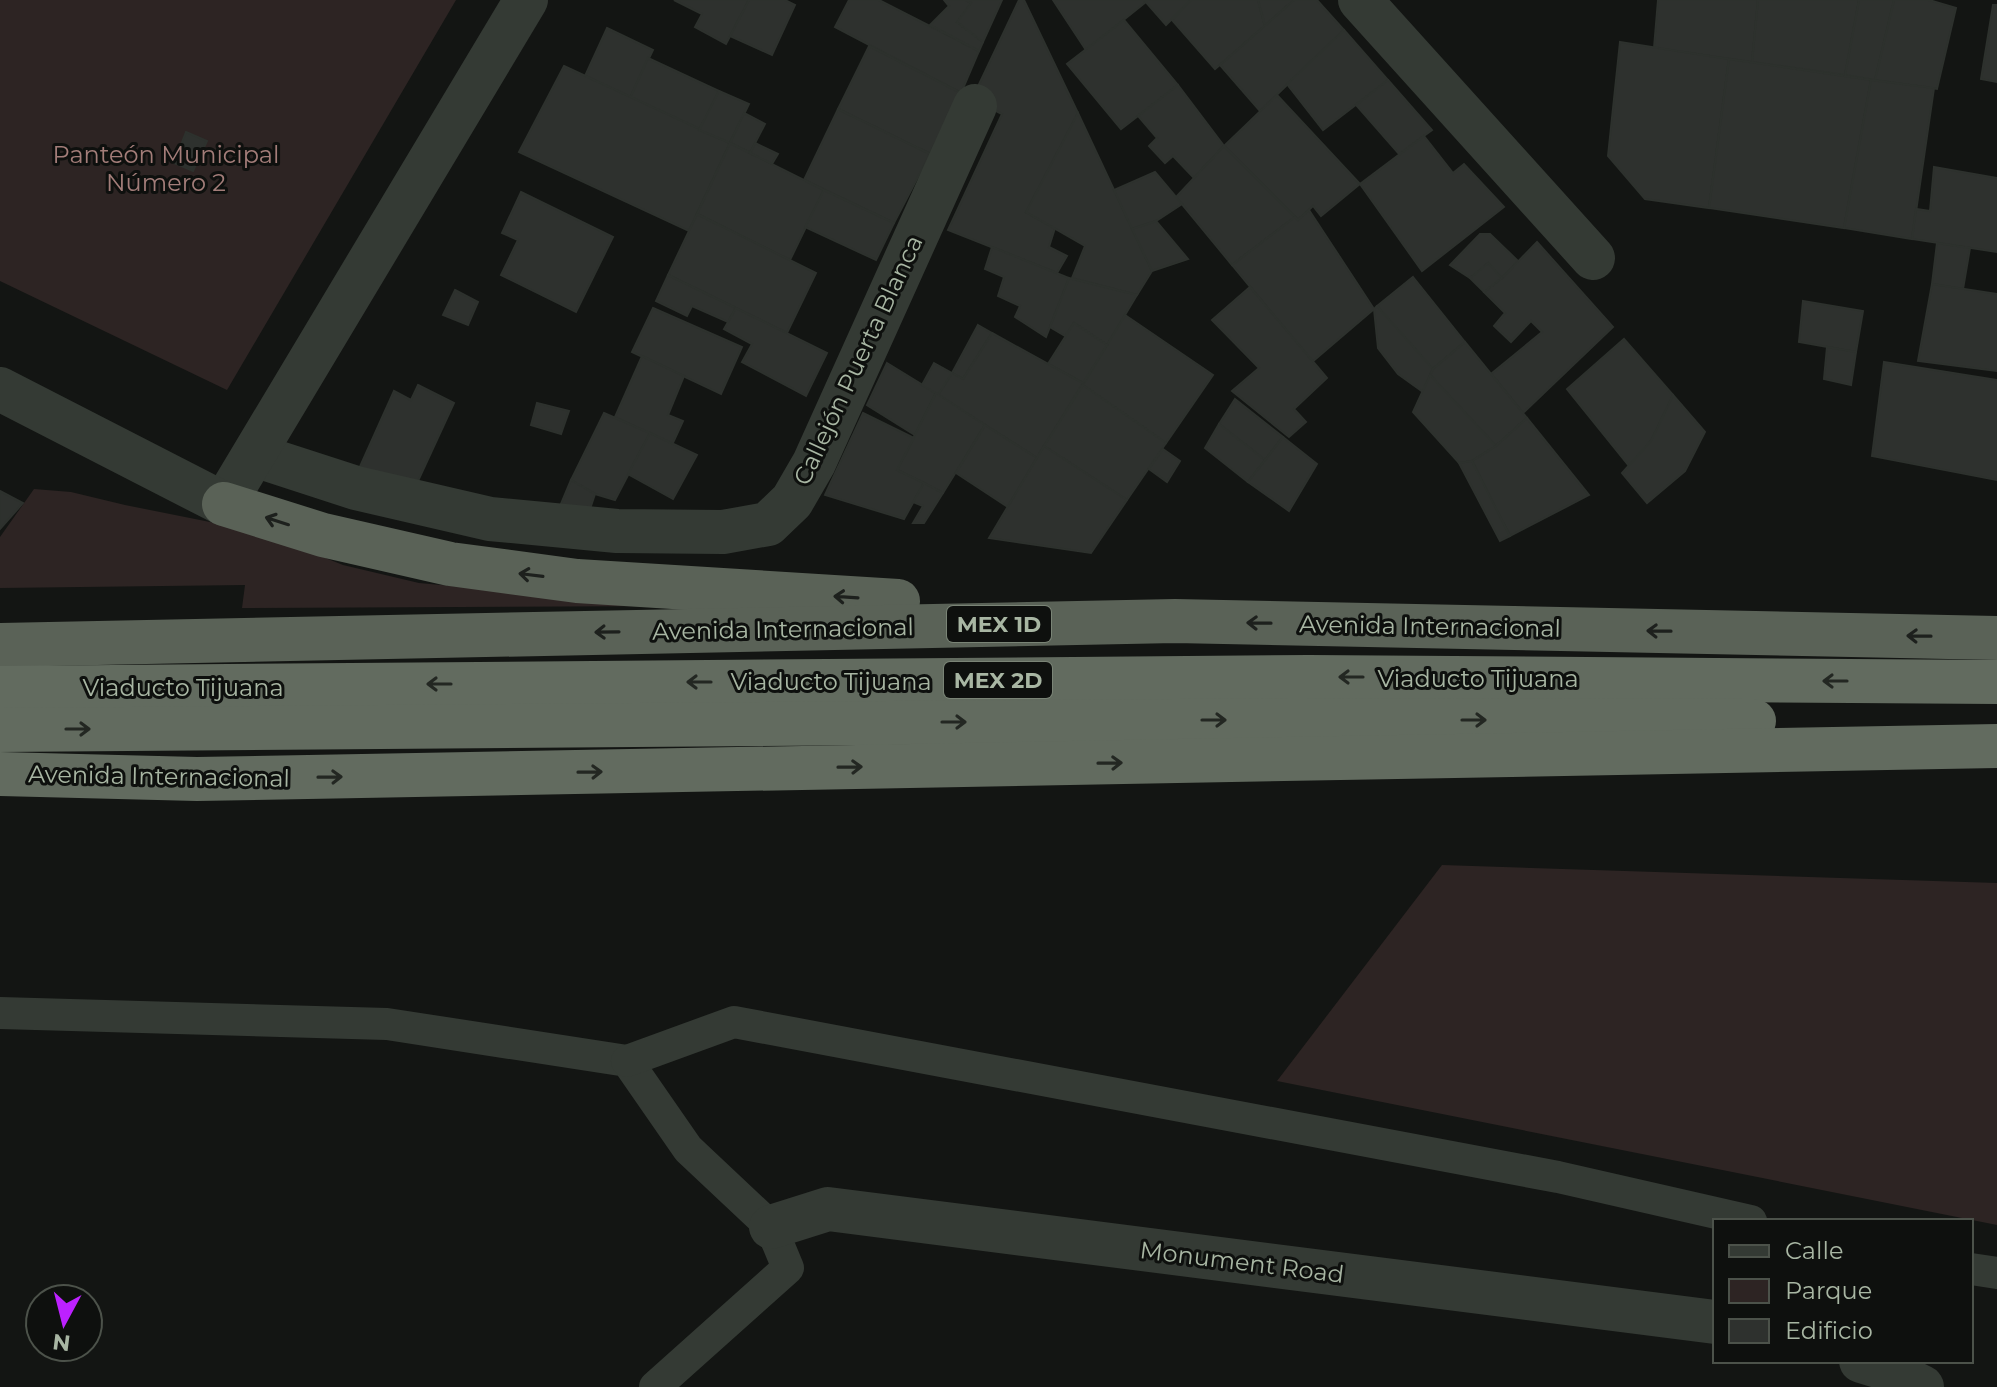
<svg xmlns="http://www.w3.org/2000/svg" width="1997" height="1387" viewBox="0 0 1997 1387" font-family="Montserrat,sans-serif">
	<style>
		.green { fill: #2d2423 }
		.building { fill: #2e312e; stroke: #2d312d; stroke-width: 2 }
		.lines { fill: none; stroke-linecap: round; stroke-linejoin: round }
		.service { stroke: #343a34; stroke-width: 32 }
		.minor { stroke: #343a34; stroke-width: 44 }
		.tertiary { stroke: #343a34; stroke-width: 44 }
		.trunk { stroke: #5a6257; stroke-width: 44 }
		.motorway { stroke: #626b5f; stroke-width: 44 }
		.oneway { stroke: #1d201d }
		.oneway2 { stroke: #232722 }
		.labels { text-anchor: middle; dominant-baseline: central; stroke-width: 6; stroke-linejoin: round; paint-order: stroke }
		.shield { fill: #0e100e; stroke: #7a8476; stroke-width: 2 }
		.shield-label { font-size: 22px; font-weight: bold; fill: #a8b6a3 }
		.park-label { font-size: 24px; fill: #a37d79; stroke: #0e100e }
		.street-label { font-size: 24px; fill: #a8b6a3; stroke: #0e100e }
	</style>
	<rect width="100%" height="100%" fill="#131513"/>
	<g class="green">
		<path d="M 0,0 L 456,0 L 227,390 L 0,281 Z"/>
		<path d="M 34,489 L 71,492 L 125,505 L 225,525 L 268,535 L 343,565 L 419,583 L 674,606 L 242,608 L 245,585 L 0,588 L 0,537 Z"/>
		<path d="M 1442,865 L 1997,883 L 1997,1225 L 1277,1081 Z"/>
	</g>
	<g class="building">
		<path d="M 674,0 L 749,0 L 726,44 L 695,27 L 702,14 Z"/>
		<path d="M 749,0 L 785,0 L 795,5 L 772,55 L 730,36 Z"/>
		<path d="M 849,0 L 879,0 L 979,51 L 961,93 L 835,27 Z"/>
		<path d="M 944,0 L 966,0 L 971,3 L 957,22 L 983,42 L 979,51 L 930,25 L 949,6 Z"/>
		<path d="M 966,0 L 1002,0 L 983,42 L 957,22 L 971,3 Z"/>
		<path d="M 1019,0 L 1024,0 L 1078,113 L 1026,212 L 1055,228 L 1049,247 L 1067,256 L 1057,273 L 948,230 L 1002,114 L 972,99 Z"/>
		<path d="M 1053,0 L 1144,0 L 1146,2 L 1086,50 Z"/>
		<path d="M 1144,0 L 1191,0 L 1166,25 Z"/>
		<path d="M 1191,0 L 1258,0 L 1265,26 L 1215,69 L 1172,20 Z"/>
		<path d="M 1258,0 L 1294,0 L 1265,26 Z"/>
		<path d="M 1294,0 L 1317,0 L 1344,30 L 1260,111 L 1220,65 Z"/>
		<path d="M 1658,0 L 1758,0 L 1752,62 L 1654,48 Z"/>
		<path d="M 1758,0 L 1859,0 L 1845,75 L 1752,62 Z"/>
		<path d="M 1859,0 L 1894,0 L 1875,80 L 1845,75 Z"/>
		<path d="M 1894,0 L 1929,0 L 1956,8 L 1937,89 L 1875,80 Z"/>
		<path d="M 1993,5 L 1997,5 L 1997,82 L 1981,79 Z"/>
		<path d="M 1124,20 L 1178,85 L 1121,129 L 1067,64 Z"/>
		<path d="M 607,28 L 653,50 L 630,98 L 585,76 Z"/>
		<path d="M 1344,30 L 1388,80 L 1323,130 L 1287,84 Z"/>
		<path d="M 1620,42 L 1729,59 L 1709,208 L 1645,199 L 1608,156 Z"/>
		<path d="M 869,46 L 961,93 L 930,154 L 838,109 Z"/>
		<path d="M 648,58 L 719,91 L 699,130 L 630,98 Z"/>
		<path d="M 1729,59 L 1871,80 L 1844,228 L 1709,208 Z"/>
		<path d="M 564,66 L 730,143 L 689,231 L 519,152 Z"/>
		<path d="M 1388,80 L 1432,130 L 1399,154 L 1356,105 Z"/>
		<path d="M 1871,80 L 1934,88 L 1912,239 L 1844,228 Z"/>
		<path d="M 1178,85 L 1224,146 L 1194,178 L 1173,156 L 1165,163 L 1149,146 L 1157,138 L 1138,116 Z"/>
		<path d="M 719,91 L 749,104 L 730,143 L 699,130 Z"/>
		<path d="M 1277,95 L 1360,184 L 1321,216 L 1313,206 L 1298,220 L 1224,146 Z"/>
		<path d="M 838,109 L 930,154 L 894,223 L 804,180 Z"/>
		<path d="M 744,113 L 765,124 L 750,153 L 730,143 Z"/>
		<path d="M 1078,113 L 1152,271 L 1137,295 L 1072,278 L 1085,246 L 1026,212 Z"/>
		<path d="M 186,132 L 207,141 L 193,171 L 174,163 Z"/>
		<path d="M 1424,136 L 1453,173 L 1464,164 L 1504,207 L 1422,271 L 1360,184 Z"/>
		<path d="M 730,143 L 824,190 L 790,260 L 697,214 Z"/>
		<path d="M 755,143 L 778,154 L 772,164 L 750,153 Z"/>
		<path d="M 1224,146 L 1295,217 L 1232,265 L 1176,197 Z"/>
		<path d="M 1934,167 L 1997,178 L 1997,252 L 1912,239 L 1916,209 L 1930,211 Z"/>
		<path d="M 1155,172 L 1182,204 L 1156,221 L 1132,229 L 1114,190 Z"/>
		<path d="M 824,190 L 894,223 L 876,260 L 805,227 Z"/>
		<path d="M 521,192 L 613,237 L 576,312 L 501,275 L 518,240 L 502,233 Z"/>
		<path d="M 1309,210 L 1374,309 L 1312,362 L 1232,265 L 1295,217 L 1298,220 Z"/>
		<path d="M 697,214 L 816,273 L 787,333 L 668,275 Z"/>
		<path d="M 1156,221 L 1188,259 L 1152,271 L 1132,229 Z"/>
		<path d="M 1480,234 L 1490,234 L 1518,261 L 1502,278 L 1488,263 L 1470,278 L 1450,265 Z"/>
		<path d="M 1537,242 L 1613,327 L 1523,413 L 1491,374 L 1542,332 L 1531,321 L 1511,342 L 1494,326 L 1505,313 L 1484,292 L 1502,278 Z"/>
		<path d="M 1937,243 L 1970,248 L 1963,289 L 1932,284 Z"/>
		<path d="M 992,247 L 1069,278 L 1046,337 L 1015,317 L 1020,306 L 998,296 L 1004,277 L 985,269 Z"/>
		<path d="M 1488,263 L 1502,278 L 1484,292 L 1470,278 Z"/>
		<path d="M 668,275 L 736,308 L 728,322 L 692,306 L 687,316 L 656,301 Z"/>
		<path d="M 1413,277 L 1465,342 L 1433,369 L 1377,306 Z"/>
		<path d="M 1069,278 L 1137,295 L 1107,345 L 1074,323 L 1065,336 L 1050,327 Z"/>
		<path d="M 1932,284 L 1997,294 L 1997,371 L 1918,361 Z"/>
		<path d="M 1250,287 L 1327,378 L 1294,409 L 1306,422 L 1289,437 L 1232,391 L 1259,368 L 1212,320 Z"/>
		<path d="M 455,290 L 478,302 L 468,325 L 443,315 Z"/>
		<path d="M 1803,301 L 1863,311 L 1856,352 L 1799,342 Z"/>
		<path d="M 1377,306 L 1433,369 L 1423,392 L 1398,374 L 1378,348 L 1374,309 Z"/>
		<path d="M 653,308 L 742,347 L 721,394 L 632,352 Z"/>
		<path d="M 736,308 L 827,353 L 806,396 L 742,362 L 752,344 L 724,329 Z"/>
		<path d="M 1125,315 L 1213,375 L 1166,443 L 1083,385 Z"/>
		<path d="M 1074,323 L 1107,345 L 1083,383 L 1048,364 Z"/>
		<path d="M 978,325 L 992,333 L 963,379 L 952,373 Z"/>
		<path d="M 992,333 L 1083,383 L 1037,458 L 938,395 L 952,373 L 963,379 Z"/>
		<path d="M 1624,339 L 1673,395 L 1651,441 L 1629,466 L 1567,389 Z"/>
		<path d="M 1465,342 L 1527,418 L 1496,446 L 1430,375 L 1433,369 Z"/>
		<path d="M 1827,347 L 1856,352 L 1851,385 L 1824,379 Z"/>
		<path d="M 642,356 L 684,376 L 668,415 L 683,421 L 672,445 L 615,417 Z"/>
		<path d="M 1884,362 L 1997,380 L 1997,480 L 1872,456 Z"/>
		<path d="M 887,363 L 936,393 L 915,435 L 867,405 Z"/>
		<path d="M 934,363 L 952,373 L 938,395 L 922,385 Z"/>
		<path d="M 1430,375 L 1496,446 L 1472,461 L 1459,463 L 1413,412 Z"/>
		<path d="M 418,385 L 454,403 L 412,494 L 358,471 L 394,391 L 411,400 Z"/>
		<path d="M 1083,385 L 1166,443 L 1127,500 L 1044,446 Z"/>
		<path d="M 936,393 L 985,425 L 943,493 L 897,470 Z"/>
		<path d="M 1673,395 L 1705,432 L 1685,471 L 1647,503 L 1622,473 L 1651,441 Z"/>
		<path d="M 1235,399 L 1283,437 L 1265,460 L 1219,424 Z"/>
		<path d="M 537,403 L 569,411 L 561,434 L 531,425 Z"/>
		<path d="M 604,413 L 650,433 L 615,500 L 595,494 L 571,480 Z"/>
		<path d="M 863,413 L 914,438 L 897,470 L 924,483 L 904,519 L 825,495 Z"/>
		<path d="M 1527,418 L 1589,495 L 1510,536 L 1472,461 L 1496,446 Z"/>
		<path d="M 1219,424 L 1265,460 L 1248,482 L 1205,448 Z"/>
		<path d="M 985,425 L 1037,458 L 1008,507 L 956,473 Z"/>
		<path d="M 650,433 L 697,455 L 673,499 L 628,474 Z"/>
		<path d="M 1283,437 L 1317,464 L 1289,511 L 1248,482 Z"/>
		<path d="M 1044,446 L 1127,500 L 1091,553 L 989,538 Z"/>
		<path d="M 1163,449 L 1180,461 L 1167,482 L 1149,469 Z"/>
		<path d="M 1472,461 L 1510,536 L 1500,541 L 1459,463 Z"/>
		<path d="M 571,480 L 595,494 L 589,512 L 558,511 Z"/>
		<path d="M 924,483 L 943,493 L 924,523 L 913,523 L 923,506 L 913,502 Z"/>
		<path d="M 0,491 L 23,503 L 0,529 Z"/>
	</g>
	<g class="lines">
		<g class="service">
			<path d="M 0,1013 L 387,1024 L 627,1061 L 688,1149 L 771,1227 L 788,1268 L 655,1387"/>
			<path d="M 627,1061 L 734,1022 L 1558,1177 L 1751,1221"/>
			<path d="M 1971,1269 L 1997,1273"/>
		</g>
		<g class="minor">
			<path d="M 1360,0 L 1593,258"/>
			<path d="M 254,455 L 356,488 L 490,519 L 617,531 L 723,532 L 768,524 L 792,501 L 814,463 L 975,106"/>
			<path d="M 224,504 L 526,0"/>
			<path d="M 771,1227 L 828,1209 L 1715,1322"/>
			<path d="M 1861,1361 L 1881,1367 L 1922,1387"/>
		</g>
		<path class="tertiary" d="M 0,389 L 224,504"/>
		<g class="trunk">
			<path d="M 224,504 L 323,535 L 450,564 L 577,581 L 898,601"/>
			<path d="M 0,645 L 1175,621 L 1997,638"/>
		</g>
		<g class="motorway">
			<path d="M 0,688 L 1309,677 L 1997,682"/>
			<path d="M 0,730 L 1291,720 L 1754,721"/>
			<path d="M 0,774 L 197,779 L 1997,746"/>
		</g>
	</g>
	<defs><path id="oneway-shaft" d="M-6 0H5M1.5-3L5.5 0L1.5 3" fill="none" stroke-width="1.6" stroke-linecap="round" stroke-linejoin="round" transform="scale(2)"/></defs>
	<g class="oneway">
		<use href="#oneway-shaft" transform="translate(277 521) rotate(-162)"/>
		<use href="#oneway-shaft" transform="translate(531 575) rotate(-173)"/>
		<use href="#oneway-shaft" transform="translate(846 597) rotate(-176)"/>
		<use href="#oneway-shaft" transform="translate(1259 623) rotate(-179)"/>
		<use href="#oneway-shaft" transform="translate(1659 631) rotate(-179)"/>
		<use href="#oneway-shaft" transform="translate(607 632) rotate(179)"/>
		<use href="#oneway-shaft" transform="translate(1919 636) rotate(-179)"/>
	</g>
	<g class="oneway2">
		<use href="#oneway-shaft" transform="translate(1351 677) rotate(-180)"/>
		<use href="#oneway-shaft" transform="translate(1835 681) rotate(-180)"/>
		<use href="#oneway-shaft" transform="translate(699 682) rotate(180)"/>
		<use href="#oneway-shaft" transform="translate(439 684) rotate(180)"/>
		<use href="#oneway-shaft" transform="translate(1214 720)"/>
		<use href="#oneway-shaft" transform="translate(1474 720)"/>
		<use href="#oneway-shaft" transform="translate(954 722)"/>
		<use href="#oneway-shaft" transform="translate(78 729)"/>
		<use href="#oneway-shaft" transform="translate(1110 763) rotate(-1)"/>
		<use href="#oneway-shaft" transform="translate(850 767) rotate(-1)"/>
		<use href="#oneway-shaft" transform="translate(590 772) rotate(-1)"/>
		<use href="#oneway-shaft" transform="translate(330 777) rotate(-1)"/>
	</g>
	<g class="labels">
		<g class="shield">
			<rect x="947" y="606" width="104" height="36" rx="6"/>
			<rect x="944" y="662" width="108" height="36" rx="6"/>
		</g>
		<g class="shield-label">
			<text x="999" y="624">MEX 1D</text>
			<text x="998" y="680">MEX 2D</text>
		</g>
		<g class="park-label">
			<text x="166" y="154">Panteón Municipal<tspan x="166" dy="28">Número 2</tspan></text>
		</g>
		<g class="street-label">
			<text transform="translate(858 360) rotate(-65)">Callejón Puerta Blanca</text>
			<text transform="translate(1430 626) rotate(1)">Avenida Internacional</text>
			<text transform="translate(783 629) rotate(-1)">Avenida Internacional</text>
			<text x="1478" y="678">Viaducto Tijuana</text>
			<text x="831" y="681">Viaducto Tijuana</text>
			<text x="183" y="687">Viaducto Tijuana</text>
			<text transform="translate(159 776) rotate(1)">Avenida Internacional</text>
			<text transform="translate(1242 1262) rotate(7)">Monument Road</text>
		</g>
	</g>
	<rect x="1713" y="1219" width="260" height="144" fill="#0e100e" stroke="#4c524a" stroke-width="2"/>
	<rect x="1729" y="1245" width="40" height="12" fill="#343a34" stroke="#4c524a" stroke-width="2"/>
	<text x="1785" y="1259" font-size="24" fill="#a8b6a3">Calle</text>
	<rect x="1729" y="1279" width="40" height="24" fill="#2d2423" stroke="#4c524a" stroke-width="2"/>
	<text x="1785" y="1299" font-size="24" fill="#a8b6a3">Parque</text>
	<rect x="1729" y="1319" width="40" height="24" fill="#2e312e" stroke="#4c524a" stroke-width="2"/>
	<text x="1785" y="1339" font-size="24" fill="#a8b6a3">Edificio</text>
	<g transform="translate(64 1323) rotate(187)"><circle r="38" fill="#0e100e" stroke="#4c524a" stroke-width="2"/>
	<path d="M0-6L14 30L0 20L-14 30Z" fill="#bd21ff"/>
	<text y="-12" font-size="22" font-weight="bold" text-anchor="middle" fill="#a8b6a3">N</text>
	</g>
</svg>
